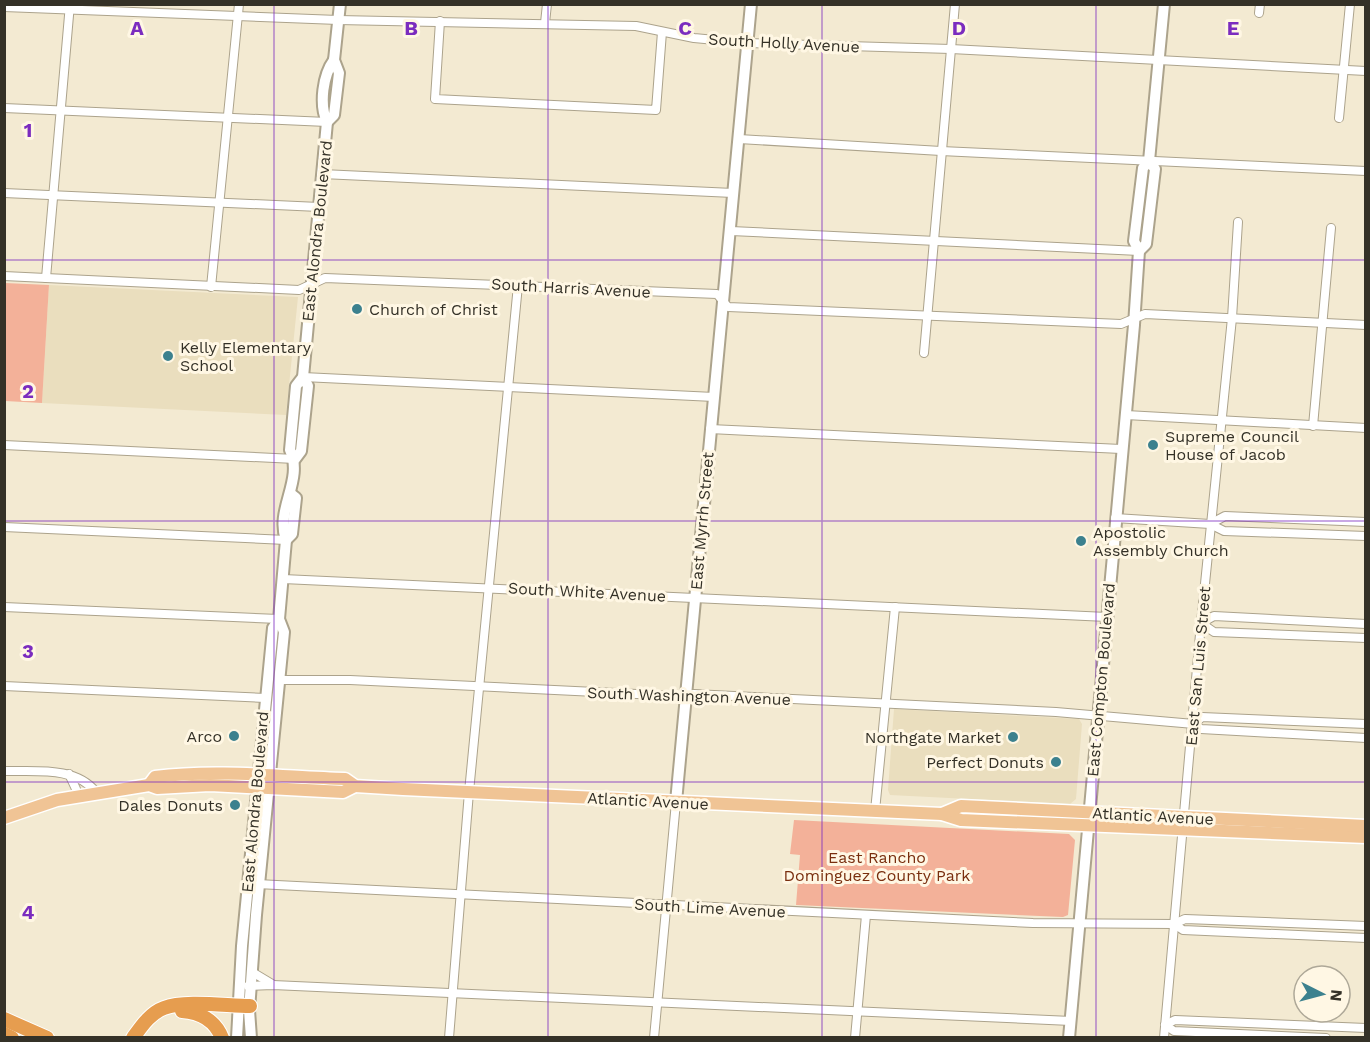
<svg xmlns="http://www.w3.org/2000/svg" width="1370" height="1042" viewBox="0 0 1370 1042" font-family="'Work Sans',sans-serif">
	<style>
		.built { fill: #eadebe }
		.green { fill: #f3b199 }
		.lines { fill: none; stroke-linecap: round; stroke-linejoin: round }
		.street-casing { stroke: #aca38c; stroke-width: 10 }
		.secondary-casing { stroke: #aca38c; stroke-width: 14 }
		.primary-casing { stroke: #fff; stroke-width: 15 }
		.highway-casing { stroke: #fff; stroke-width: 16 }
		.street { stroke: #fff; stroke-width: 8 }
		.secondary { stroke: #fff; stroke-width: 10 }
		.primary { stroke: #f0c495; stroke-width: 12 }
		.highway { stroke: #e69d4f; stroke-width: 14 }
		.grid { fill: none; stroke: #7b2cbf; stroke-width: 1.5; stroke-opacity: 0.55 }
		.poi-dot { fill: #3c818e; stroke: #fff7e4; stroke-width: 2 }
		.labels { text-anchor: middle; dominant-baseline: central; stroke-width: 6; stroke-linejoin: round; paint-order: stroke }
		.street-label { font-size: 16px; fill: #343127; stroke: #fff7e4 }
		.poi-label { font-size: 16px; fill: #343127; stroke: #fff7e4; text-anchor: start }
		.park-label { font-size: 16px; fill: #792e0e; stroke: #fff7e4 }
		.grid-label { font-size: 20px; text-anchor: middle; font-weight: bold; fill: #7b2cbf; stroke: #fff7e4; stroke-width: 6; stroke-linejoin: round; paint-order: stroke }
	</style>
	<rect width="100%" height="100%" fill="#f3ead2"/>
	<g class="built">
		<path d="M 49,285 L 298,297 L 286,415 L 42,403 Z"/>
		<path d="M 894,709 L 1079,719 L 1082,724 L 1076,799 L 1070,804 L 890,795 L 888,790 Z"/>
	</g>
	<g class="green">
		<path d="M 5,283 L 49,285 L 42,403 L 5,401 Z"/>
		<path d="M 794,820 L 1069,834 L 1075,840 L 1068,915 L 1063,917 L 796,905 L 800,855 L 790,854 Z"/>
	</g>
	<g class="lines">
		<defs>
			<g id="street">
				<path d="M 4,7 L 338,20 L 636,26 L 694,38 L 747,43 L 951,49 L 1366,71"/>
				<path d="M 1259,13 L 1260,4"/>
				<path d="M 440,21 L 435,99 L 656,110 L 662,32"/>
				<path d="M 545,23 L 547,4"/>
				<path d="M 4,108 L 327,122"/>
				<path d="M 1339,118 L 1350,4"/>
				<path d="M 739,139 L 941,151 L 1366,171"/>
				<path d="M 322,174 L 733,193"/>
				<path d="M 4,193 L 319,207"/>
				<path d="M 731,231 L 1139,251"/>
				<path d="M 4,276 L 299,290 L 325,278 L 717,294 L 728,307 L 1121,324 L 1145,314 L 1366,325"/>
				<path d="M 46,278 L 70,4"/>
				<path d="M 211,287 L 239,4"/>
				<path d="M 924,353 L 955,4"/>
				<path d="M 303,377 L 714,397"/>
				<path d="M 1126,415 L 1366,428"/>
				<path d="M 1313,426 L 1331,228"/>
				<path d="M 710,429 L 1121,449"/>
				<path d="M 4,445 L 295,459"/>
				<path d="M 1115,518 L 1210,524 L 1224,531 L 1366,536"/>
				<path d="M 1210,524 L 1225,516 L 1366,522"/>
				<path d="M 4,527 L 286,540"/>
				<path d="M 283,579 L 1107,617"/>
				<path d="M 4,607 L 279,619"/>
				<path d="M 1201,623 L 1214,632 L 1366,638"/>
				<path d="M 1201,623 L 1214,616 L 1366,624"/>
				<path d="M 279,680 L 350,680 L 678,696 L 694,694 L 1056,712 L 1194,724 L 1201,729 L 1366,738"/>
				<path d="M 4,686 L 265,698"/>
				<path d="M 1194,724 L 1202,717 L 1366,724"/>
				<path d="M 4,771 C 36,772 75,766 96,792"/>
				<path d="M 69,774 L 76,789 L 75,796"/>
				<path d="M 875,811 L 895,607"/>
				<path d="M 257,884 L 1033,923 L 1174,924 L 1185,919 L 1366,926"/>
				<path d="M 1174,924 L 1183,930 L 1366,938"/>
				<path d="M 252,972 L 272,984"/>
				<path d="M 248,986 L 273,985 L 1071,1021"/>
				<path d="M 1165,1025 L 1175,1020 L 1366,1028"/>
				<path d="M 1165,1025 L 1174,1031 L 1326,1038"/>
				<path d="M 449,1038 L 469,792 L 518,285"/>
				<path d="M 654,1038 L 676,802"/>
				<path d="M 855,1038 L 866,915"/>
				<path d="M 1164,1038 L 1201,623 L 1232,318 L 1238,222"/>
			</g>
			<g id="secondary">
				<path d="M 327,122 L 334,115 L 339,73 L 334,60 L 340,4"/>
				<path d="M 1139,251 L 1146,244 L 1155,169 L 1149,161"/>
				<path d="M 295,459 L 301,451 L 308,386 L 303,377"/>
				<path d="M 286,540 L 292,534 L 296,498 L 291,494"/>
				<path d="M 676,802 L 751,4"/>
				<path d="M 237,1038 L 242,946 L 273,628 L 279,619"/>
				<path d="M 251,1038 L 249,1010 L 256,915 L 284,632 L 279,619 L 286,540 C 275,509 304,480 290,450 L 296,386 L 303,377 L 327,122 C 319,104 323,75 334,60"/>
				<path d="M 1069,1038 L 1134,325 L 1139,251 L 1134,241 L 1143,168 L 1149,161 L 1164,4"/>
			</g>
			<g id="primary">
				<path d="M 149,785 L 155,777 C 218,769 282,777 345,779 L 355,786 L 403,789 L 942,814 L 961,820 L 1366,837"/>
				<path d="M 942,814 L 961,806 L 1366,826"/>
				<path d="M 4,818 L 57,800 L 149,785 L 157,788 L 210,785 L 343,792 L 355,786"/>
			</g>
			<g id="highway">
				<path d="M 182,1011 C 199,1012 215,1020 222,1038"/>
				<path d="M 4,1019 L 47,1038"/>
				<path d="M 4,1034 L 12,1038"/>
				<path d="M 133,1038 C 141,1027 150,1013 164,1008 C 185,1000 227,1006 250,1006"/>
			</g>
		</defs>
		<use href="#street" class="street-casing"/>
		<use href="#secondary" class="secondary-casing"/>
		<use href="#primary" class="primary-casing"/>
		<use href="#highway" class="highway-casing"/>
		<use href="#street" class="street"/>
		<use href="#secondary" class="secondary"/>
		<use href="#primary" class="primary"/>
		<use href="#highway" class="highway"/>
	</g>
	<path class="grid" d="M 274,4 L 274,1038M 548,4 L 548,1038M 822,4 L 822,1038M 1096,4 L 1096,1038M 4,260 L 1366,260M 4,521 L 1366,521M 4,782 L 1366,782"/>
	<g class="poi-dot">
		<circle cx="357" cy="309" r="6"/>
		<circle cx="168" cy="356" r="6"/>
		<circle cx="1153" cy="445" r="6"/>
		<circle cx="1081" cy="541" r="6"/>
		<circle cx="234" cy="736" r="6"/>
		<circle cx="1013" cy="737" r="6"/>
		<circle cx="1056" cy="762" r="6"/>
		<circle cx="235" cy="805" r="6"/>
	</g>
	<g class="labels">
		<g class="street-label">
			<text transform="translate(784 43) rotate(3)">South Holly Avenue</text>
			<text transform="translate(317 231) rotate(-84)">East Alondra Boulevard</text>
			<text transform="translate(571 288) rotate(3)">South Harris Avenue</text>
			<text transform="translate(702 521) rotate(-85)">East Myrrh Street</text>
			<text transform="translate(587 592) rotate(3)">South White Avenue</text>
			<text transform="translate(1198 666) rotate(-85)">East San Luis Street</text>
			<text transform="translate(1101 680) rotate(-85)">East Compton Boulevard</text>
			<text transform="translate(689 696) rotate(2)">South Washington Avenue</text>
			<text transform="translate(648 801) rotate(3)">Atlantic Avenue</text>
			<text transform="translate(255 802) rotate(-85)">East Alondra Boulevard</text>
			<text transform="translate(1153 816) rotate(3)">Atlantic Avenue</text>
			<text transform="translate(710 908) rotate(3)">South Lime Avenue</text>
		</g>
		<g class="poi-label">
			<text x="369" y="309">Church of Christ</text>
			<text x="180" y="347">Kelly Elementary<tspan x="180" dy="18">School</tspan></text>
			<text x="1165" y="436">Supreme Council<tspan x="1165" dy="18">House of Jacob</tspan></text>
			<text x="1093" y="532">Apostolic<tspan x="1093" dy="18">Assembly Church</tspan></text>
			<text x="222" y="736" text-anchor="end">Arco</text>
			<text x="1001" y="737" text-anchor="end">Northgate Market</text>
			<text x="1044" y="762" text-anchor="end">Perfect Donuts</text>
			<text x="223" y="805" text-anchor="end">Dales Donuts</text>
		</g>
		<g class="park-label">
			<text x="877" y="857">East Rancho<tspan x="877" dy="18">Dominguez County Park</tspan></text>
		</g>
	</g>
	<g class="grid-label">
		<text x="137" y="35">A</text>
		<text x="411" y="35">B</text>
		<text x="685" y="35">C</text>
		<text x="959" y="35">D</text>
		<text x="1233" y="35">E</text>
		<text x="28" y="137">1</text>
		<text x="28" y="398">2</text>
		<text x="28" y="658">3</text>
		<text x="28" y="919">4</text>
	</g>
	<rect width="1370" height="1042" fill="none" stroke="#343127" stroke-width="12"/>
	<g transform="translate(1322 994) rotate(96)"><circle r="28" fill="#fff7e4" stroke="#aea898" stroke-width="1.5"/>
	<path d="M0-4.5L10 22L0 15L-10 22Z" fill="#3c818e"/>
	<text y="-9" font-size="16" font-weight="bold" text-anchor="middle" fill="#343127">N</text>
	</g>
</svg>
